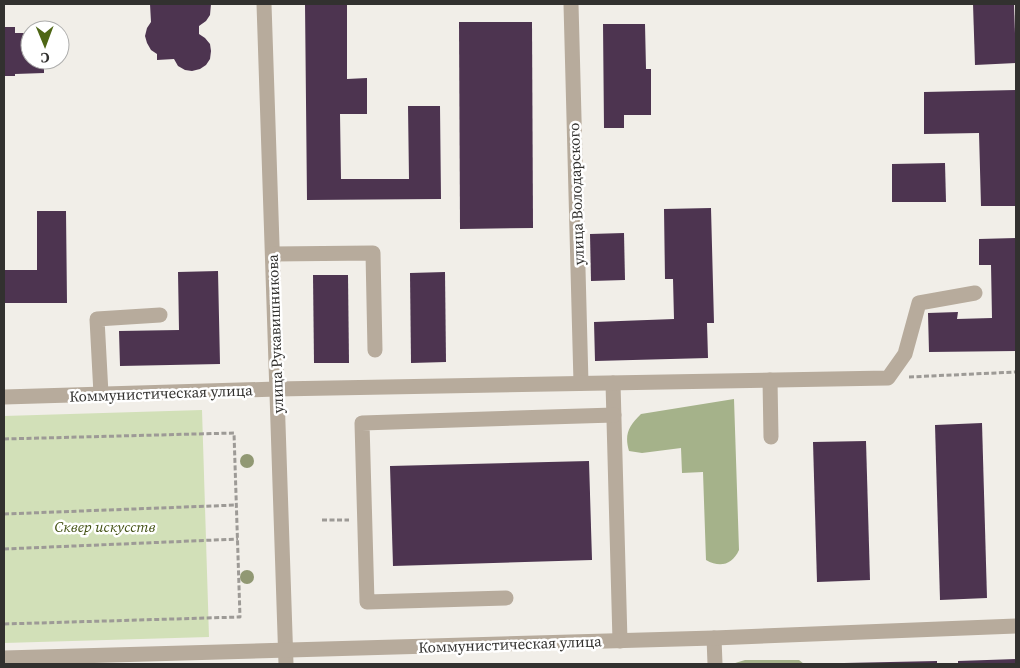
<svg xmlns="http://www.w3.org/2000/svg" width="1020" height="668" viewBox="0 0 1020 668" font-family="'Source Serif 4',serif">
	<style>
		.green { fill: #d2e0b8 }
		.forest { fill: #a5b28a }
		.building { fill: #4d3450 }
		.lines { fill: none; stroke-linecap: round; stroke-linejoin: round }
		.path { stroke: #9d9a96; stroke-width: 3; stroke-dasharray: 5 2.5; stroke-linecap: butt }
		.minor { stroke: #b7ab9c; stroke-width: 15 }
		.tree { fill: #919873 }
		.labels { text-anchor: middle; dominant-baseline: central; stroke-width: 5; stroke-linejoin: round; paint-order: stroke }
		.street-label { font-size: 15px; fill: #32312f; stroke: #fff }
		.park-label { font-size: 15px; font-style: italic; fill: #435214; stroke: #fff }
	</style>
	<rect width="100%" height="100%" fill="#f1eee8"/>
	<path class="green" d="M 202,410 L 209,637 L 4,643 L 4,416 Z"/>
	<g class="forest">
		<path d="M 734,399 L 739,550 C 732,565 720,568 706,560 L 703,472 L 682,473 L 681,448 L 642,453 L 629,451 C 624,434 629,426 641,414 Z"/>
		<path d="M 745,660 L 799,660 L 804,664 L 732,664 Z"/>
	</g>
	<g class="building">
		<path d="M 150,4 L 211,4 L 210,15 L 206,21 L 199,26 L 199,34 L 205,38 L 210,44 L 211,51 L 210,59 L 206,65 L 200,69 L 192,71 L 185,70 L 178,66 L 174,59 L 157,60 L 157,54 L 151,50 L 147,43 L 145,36 L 147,28 L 151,22 Z"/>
		<path d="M 305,4 L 347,4 L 347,79 L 367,78 L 367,114 L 340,114 L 341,179 L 409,179 L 408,106 L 440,106 L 441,199 L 307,200 Z"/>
		<path d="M 973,4 L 1014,4 L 1016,63 L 975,65 Z"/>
		<path d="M 459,22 L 532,22 L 533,228 L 460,229 Z"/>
		<path d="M 603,24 L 645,24 L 646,69 L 651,69 L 651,115 L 624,115 L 624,128 L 604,128 Z"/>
		<path d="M 4,27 L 15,27 L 15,33 L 30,33 L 30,60 L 44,60 L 44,73 L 15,74 L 15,76 L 4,76 Z"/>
		<path d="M 1016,90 L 1016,206 L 981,206 L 979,133 L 924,134 L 924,92 Z"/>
		<path d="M 945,163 L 946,202 L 892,202 L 892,164 Z"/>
		<path d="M 711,208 L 714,323 L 707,323 L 708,358 L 595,361 L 594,322 L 674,319 L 673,279 L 665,279 L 664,209 Z"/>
		<path d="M 37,211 L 66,211 L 67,303 L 4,303 L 4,270 L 37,270 Z"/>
		<path d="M 624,233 L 625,280 L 591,281 L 590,234 Z"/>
		<path d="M 1016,238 L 1016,351 L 929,352 L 928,313 L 958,312 L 957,319 L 992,318 L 991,265 L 979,265 L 979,239 Z"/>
		<path d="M 218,271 L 220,364 L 120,366 L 119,331 L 179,330 L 178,272 Z"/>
		<path d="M 445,272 L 446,362 L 411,363 L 410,273 Z"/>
		<path d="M 313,275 L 348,275 L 349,363 L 314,363 Z"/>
		<path d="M 982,423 L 987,598 L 940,600 L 935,425 Z"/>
		<path d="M 866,441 L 870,580 L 817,582 L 813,442 Z"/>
		<path d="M 589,461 L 592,560 L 393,566 L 390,466 Z"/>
		<path d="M 1016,659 L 1016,664 L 958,664 L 958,661 Z"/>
		<path d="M 937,661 L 937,664 L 844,664 L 844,663 Z"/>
	</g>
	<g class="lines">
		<g class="path">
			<path d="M 909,377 L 1016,372"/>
			<path d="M 4,439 L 234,433 L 240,617 L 4,624"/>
			<path d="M 4,514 L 237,505"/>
			<path d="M 322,520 L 349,520"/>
			<path d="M 4,549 L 238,539"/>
		</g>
		<g class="minor">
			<path d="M 264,4 L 286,664"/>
			<path d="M 571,4 L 581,383"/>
			<path d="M 273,254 L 373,253 L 375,350"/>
			<path d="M 770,380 L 771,437"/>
			<path d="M 613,383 L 620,641"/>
			<path d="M 101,394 L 97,319 L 160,315"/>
			<path d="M 4,397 L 277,389 L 888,378 L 905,354 L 919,303 L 975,293"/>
			<path d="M 506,598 L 367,602 L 362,423 L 614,415"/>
			<path d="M 714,638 L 715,664"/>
			<path d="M 4,658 L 714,638 L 1016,626"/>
		</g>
	</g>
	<g class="tree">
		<circle cx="247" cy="461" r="7"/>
		<circle cx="247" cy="577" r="7"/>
	</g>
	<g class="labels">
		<g class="street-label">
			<text transform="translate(576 194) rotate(-92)">улица Володарского</text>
			<text transform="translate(275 334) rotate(-92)">улица Рукавишникова</text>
			<text transform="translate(161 393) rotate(-2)">Коммунистическая улица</text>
			<text transform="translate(510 644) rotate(-2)">Коммунистическая улица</text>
		</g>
		<g class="park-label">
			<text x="105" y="526">Сквер искусств</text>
		</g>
	</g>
	<rect width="1020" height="668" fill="none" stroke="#32312f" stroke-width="10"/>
	<g transform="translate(45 45) rotate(179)"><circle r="24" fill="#ffffff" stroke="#adadac"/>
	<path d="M0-4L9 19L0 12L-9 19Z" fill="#4e6615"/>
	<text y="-8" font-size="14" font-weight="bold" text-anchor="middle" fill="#32312f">С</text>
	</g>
</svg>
